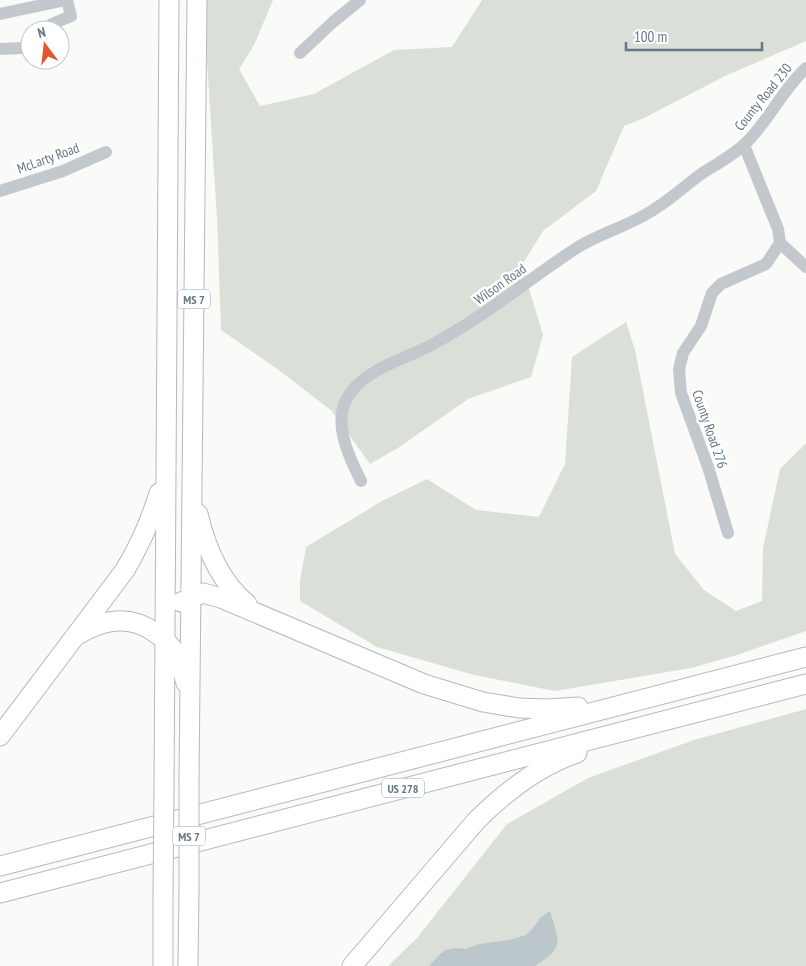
<svg xmlns="http://www.w3.org/2000/svg" width="806" height="966" viewBox="0 0 806 966" font-family="'PT Sans Narrow',sans-serif">
	<style>
		.green { fill: #dadfd7 }
		.water { fill: #bbc7cb }
		.lines { fill: none; stroke-linecap: round; stroke-linejoin: round }
		.highway-casing { stroke: #b4b9bd; stroke-width: 21 }
		.minor { stroke: #c3c8cc; stroke-width: 12 }
		.highway { stroke: #fff; stroke-width: 19 }
		.highway-bridge-casing { stroke: #b4b9bd; stroke-width: 21; stroke-linecap: butt }
		.highway-bridge { stroke: #fff; stroke-width: 19 }
		.labels { text-anchor: middle; dominant-baseline: central; stroke-width: 5; stroke-linejoin: round; paint-order: stroke }
		.shield { fill: #fff; stroke: #939fa8; stroke-width: 1 }
		.shield-label { font-size: 12px; font-weight: bold; fill: #657683 }
		.street-label { font-size: 14px; fill: #657683; stroke: #fff }
	</style>
	<rect width="100%" height="100%" fill="#fafaf8"/>
	<g class="green">
		<path d="M 207,0 L 273,0 L 254,45 L 239,69 L 260,106 L 314,94 L 394,50 L 452,47 L 482,0 L 806,0 L 806,41 L 725,76 L 644,118 L 624,126 L 596,191 L 543,231 L 522,265 L 543,335 L 531,377 L 468,399 L 398,448 L 370,464 L 332,411 L 276,368 L 221,330 L 217,218 L 204,14 Z"/>
		<path d="M 626,322 L 635,350 L 675,554 L 704,590 L 736,611 L 762,601 L 763,548 L 780,469 L 806,443 L 806,631 L 737,655 L 691,668 L 555,691 L 474,675 L 377,647 L 300,601 L 300,581 L 306,547 L 382,501 L 427,479 L 476,510 L 539,517 L 565,464 L 572,357 Z"/>
		<path d="M 806,709 L 806,966 L 388,966 L 417,938 L 507,824 L 588,778 L 694,740 Z"/>
	</g>
	<path class="water" d="M 550,911 C 559,941 565,948 535,966 L 429,966 L 440,954 L 446,950 L 455,948 L 466,949 L 479,944 L 510,940 L 526,935 L 533,928 L 540,918 Z"/>
	<g class="lines">
		<defs>
			<g id="highway">
				<path d="M 198,514 C 206,548 220,582 247,604"/>
				<path d="M 181,602 L 203,593 L 221,598 L 424,684 L 483,702 L 519,708 L 547,709 L 578,707"/>
				<path d="M 79,634 C 104,619 130,615 154,632 C 163,638 171,645 176,654 C 181,662 183,674 186,683"/>
				<path d="M 0,736 L 125,570 C 140,545 151,520 159,493"/>
				<path d="M 189,780 L 197,0"/>
				<path d="M 164,788 L 169,0"/>
				<path d="M 0,866 L 806,657"/>
				<path d="M 0,893 L 806,684"/>
				<path d="M 163,966 L 163,896"/>
				<path d="M 188,966 L 189,891"/>
				<path d="M 352,966 L 476,821 C 505,792 538,766 577,753"/>
			</g>
		</defs>
		<use href="#highway" class="highway-casing"/>
		<g class="minor">
			<path d="M 0,14 L 66,0"/>
			<path d="M 45,30 L 52,24 L 71,16 L 67,0"/>
			<path d="M 0,49 L 23,48 L 30,44"/>
			<path d="M 300,53 L 333,22 L 360,0"/>
			<path d="M 0,191 L 63,171 L 106,152"/>
			<path d="M 780,243 L 806,267"/>
			<path d="M 361,481 C 348,455 330,418 351,392 C 371,366 407,359 435,343 C 485,316 528,280 575,249 C 601,232 631,226 656,208 C 672,198 686,185 701,174 C 715,165 732,156 745,144 C 769,121 782,90 806,68"/>
			<path d="M 728,533 L 708,467 L 681,393 L 679,369 L 683,353 L 701,326 L 712,293 L 721,284 L 766,264 L 780,243 L 778,229 L 744,145"/>
		</g>
		<use href="#highway" class="highway"/>
		<defs>
			<g id="highway-bridge">
				<path d="M 189,891 L 189,780"/>
				<path d="M 163,896 L 164,788"/>
			</g>
		</defs>
		<use href="#highway-bridge" class="highway-bridge-casing"/>
		<use href="#highway-bridge" class="highway-bridge"/>
	</g>
	<g class="labels">
		<g class="shield">
			<rect x="178" y="289.5" width="32" height="19" rx="4"/>
			<rect x="382" y="778.5" width="42" height="19" rx="4"/>
			<rect x="173" y="826.5" width="32" height="19" rx="4"/>
		</g>
		<g class="shield-label">
			<text x="194" y="299">MS 7</text>
			<text x="403" y="788">US 278</text>
			<text x="189" y="836">MS 7</text>
		</g>
		<g class="street-label">
			<text transform="translate(763 97) rotate(-51)">County Road 230</text>
			<text transform="translate(48 158) rotate(-20)">McLarty Road</text>
			<text transform="translate(500 284) rotate(-35)">Wilson Road</text>
			<text transform="translate(710 429) rotate(71)">County Road 276</text>
		</g>
	</g>
	<g transform="translate(45 45) rotate(345)"><circle r="24" fill="#ffffff" stroke="#c1c8cd"/>
	<path d="M0-4L9 19L0 12L-9 19Z" fill="#e4572e"/>
	<text y="-8" font-size="14" font-weight="bold" text-anchor="middle" fill="#657683">N</text>
	</g>
	<path d="M626 42v8h136v-8" fill="none" stroke="#657683" stroke-width="2.5"/>
	<text x="634" y="42" font-size="15" fill="#657683" stroke="#ffffff" stroke-width="4" paint-order="stroke">100 m</text>
</svg>
